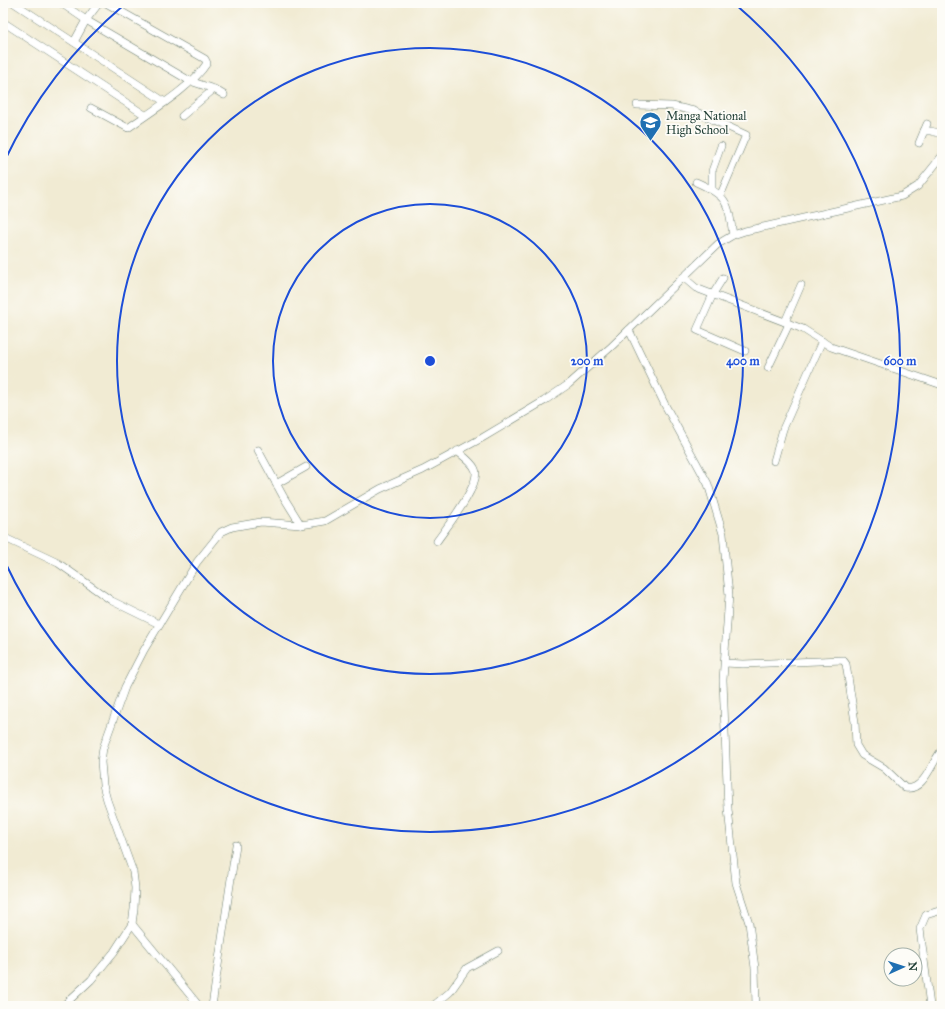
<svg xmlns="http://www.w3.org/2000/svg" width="945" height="1009" viewBox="0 0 945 1009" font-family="'IM FELL Great Primer',serif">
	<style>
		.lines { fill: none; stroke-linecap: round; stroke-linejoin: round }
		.minor-casing { stroke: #687a6c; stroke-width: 8 }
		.minor { stroke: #fff; stroke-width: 7 }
		.ring { fill: none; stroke: #1d4ed8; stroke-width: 2 }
		.labels { text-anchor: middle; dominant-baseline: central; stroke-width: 3.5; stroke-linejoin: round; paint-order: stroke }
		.poi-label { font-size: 12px; fill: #1f3d34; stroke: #fdfcf7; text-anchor: start }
		.centre { fill: #1d4ed8; stroke: #fdfcf7; stroke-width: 2 }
		.ring-label { font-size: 12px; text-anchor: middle; font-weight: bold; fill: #1d4ed8; stroke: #fdfcf7; stroke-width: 3.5; stroke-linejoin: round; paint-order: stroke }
	</style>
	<rect width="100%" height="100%" fill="#fdfcf7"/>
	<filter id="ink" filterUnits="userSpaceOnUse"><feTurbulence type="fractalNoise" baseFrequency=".025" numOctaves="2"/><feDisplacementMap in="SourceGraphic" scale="8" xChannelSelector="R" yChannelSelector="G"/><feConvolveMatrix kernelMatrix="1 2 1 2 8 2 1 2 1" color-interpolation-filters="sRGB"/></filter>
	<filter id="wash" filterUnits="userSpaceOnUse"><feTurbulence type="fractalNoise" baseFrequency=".012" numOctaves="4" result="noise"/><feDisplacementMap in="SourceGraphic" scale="16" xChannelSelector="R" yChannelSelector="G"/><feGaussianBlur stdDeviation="0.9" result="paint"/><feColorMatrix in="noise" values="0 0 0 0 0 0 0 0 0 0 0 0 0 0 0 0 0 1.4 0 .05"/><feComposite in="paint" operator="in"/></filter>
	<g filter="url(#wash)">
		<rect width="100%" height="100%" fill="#f1ebd3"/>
	</g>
	<g filter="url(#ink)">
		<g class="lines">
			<defs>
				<g id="minor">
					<path d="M 14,3 L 165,102"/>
					<path d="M 61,3 L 86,20 L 190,81 L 214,89 L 224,95"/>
					<path d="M 3,22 L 145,115"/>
					<path d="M 74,42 L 86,20 L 99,3"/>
					<path d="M 637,105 L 672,106 L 694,111 L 746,135 L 721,194"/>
					<path d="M 91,108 L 128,128 C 152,111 192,87 207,63 L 205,59 L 106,3"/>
					<path d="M 182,116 L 214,89"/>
					<path d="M 924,131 L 931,131 L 942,134"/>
					<path d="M 919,143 L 927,124"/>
					<path d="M 696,182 C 728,196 728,202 733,235"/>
					<path d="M 712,189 L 712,171 L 721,146"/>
					<path d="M 683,277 L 696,288 L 803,329 L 831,347 L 942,385"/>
					<path d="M 723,278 L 713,294 L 697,330 L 745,351"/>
					<path d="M 785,322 L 801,285"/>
					<path d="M 629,330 L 665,405 L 708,484 L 723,534 L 729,595 L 723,680 L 728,809 L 736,883 L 749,923 L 755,968 L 756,1006"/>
					<path d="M 768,368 L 789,324"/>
					<path d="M 258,450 L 283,496 L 301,525"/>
					<path d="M 774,461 L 783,429 L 822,341"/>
					<path d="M 276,484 L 306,467"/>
					<path d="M 3,537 L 58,563 L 112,601 L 159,624"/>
					<path d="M 437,541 C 446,528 482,483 475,469 C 472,462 463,456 457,451"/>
					<path d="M 725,663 L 743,664 L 843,660 L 846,664 L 855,722 L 856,745 L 862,755 L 884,768 L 905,788 C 924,792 932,761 942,750"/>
					<path d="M 132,924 L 199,1006"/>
					<path d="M 63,1006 L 91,980 L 114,952 L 132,924 L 134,909 L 135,888 L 133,872 L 107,800 L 103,785 L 101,762 L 103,748 L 125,687 L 144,650 L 197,562 L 221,532 L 232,527 L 261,522 L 301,525 L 325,521 L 380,489 L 423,470 L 482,438 L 544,401 L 569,384 L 612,346 L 718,244 L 733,235 L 745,231 L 902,196 L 918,186 L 942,156"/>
					<path d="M 212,1006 L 236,845"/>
					<path d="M 433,1006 L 450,992 L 467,968 L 498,951"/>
					<path d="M 930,1006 L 920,929 L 926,915 L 942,910"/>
				</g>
			</defs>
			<use href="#minor" class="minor-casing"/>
			<use href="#minor" class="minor"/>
		</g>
	</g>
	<g class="ring">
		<circle cx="430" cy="361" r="157"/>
		<circle cx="430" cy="361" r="313"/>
		<path d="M4 162A470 470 0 0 1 125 4M735 4A470 470 0 1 1 4 560"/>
	</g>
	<defs>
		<symbol id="school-pin" viewBox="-11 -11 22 30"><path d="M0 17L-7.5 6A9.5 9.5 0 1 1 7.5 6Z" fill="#1f6fb2" stroke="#fdfcf7"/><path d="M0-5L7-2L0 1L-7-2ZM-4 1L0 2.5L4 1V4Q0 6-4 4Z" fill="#fff"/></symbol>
	</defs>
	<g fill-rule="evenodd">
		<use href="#school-pin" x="638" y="110" width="25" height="34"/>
	</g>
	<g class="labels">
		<g class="poi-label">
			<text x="666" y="116">Manga National<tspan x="666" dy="14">High School</tspan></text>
		</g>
	</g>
	<circle cx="430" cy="361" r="6" class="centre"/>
	<g class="ring-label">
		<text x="587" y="365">200 m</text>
		<text x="743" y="365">400 m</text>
		<text x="900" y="365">600 m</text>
	</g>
	<rect width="945" height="1009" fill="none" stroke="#fdfcf7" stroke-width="16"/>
	<g transform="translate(903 967) rotate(87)"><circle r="19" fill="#fdfcf7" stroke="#a4b0a9"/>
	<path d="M0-3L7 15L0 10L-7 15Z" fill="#1f6fb2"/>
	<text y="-6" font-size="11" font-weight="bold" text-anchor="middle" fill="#1f3d34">N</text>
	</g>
</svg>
